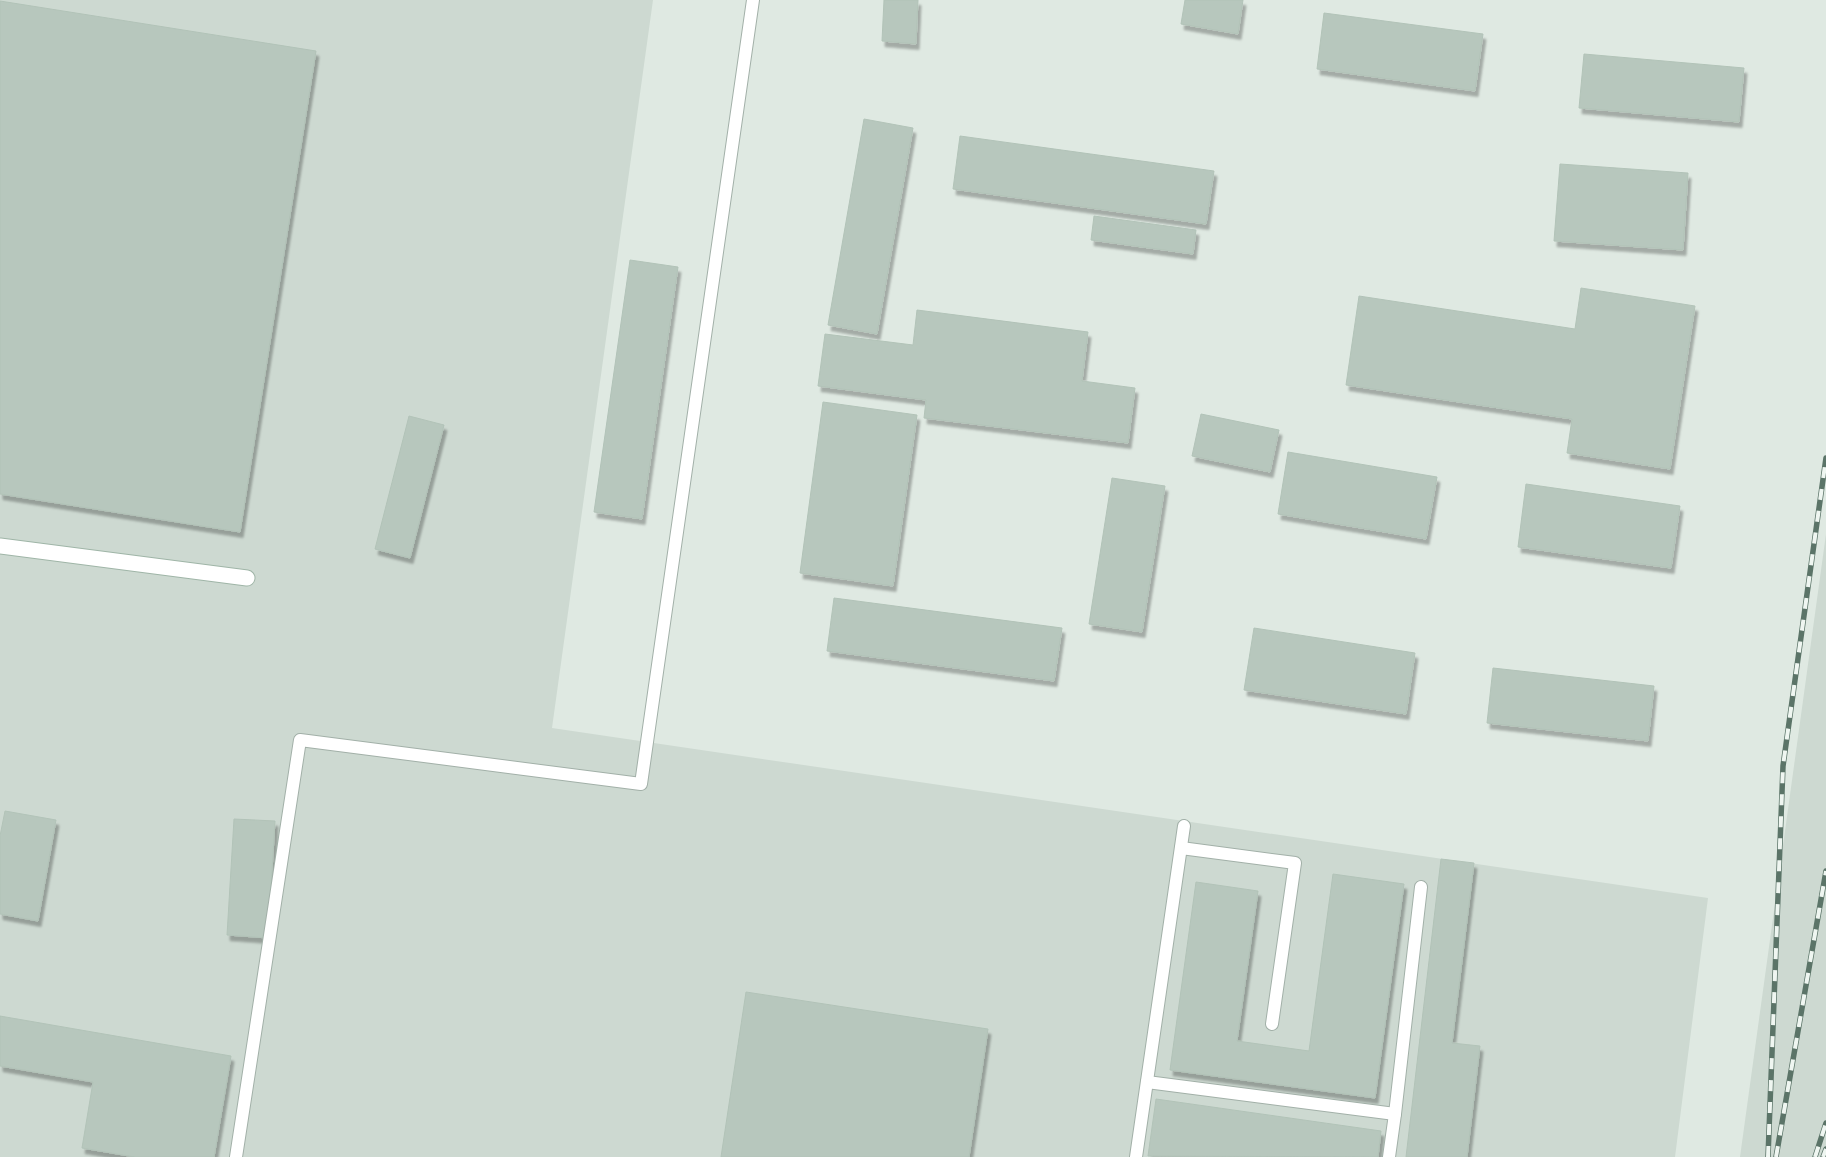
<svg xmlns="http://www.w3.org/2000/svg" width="1826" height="1157" viewBox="0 0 1826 1157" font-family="Manrope,sans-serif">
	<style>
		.built { fill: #cdd9d1 }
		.building { fill: #b7c7bd; stroke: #b2c3b8; filter: url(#shadow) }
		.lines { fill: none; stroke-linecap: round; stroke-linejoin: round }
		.lane-casing { stroke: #a2b0a8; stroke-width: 14 }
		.secondary-casing { stroke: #9fb5a7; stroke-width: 17 }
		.lane { stroke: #fff; stroke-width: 12 }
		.secondary { stroke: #fff; stroke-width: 15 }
		.rail-casing { stroke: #5b7468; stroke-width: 5.5 }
		.rail { stroke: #eff6f1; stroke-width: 4; stroke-dasharray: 11; stroke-linecap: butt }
	</style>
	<defs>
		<filter id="shadow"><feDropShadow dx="3" dy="5.5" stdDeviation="1" flood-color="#0004"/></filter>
	</defs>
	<rect width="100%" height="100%" fill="#dfe9e2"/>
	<g class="built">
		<path d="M 0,0 L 653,0 L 552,728 L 1708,898 L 1675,1157 L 0,1157 Z"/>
		<path d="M 1826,534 L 1826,1157 L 1740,1157 Z"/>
	</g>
	<g class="building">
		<path d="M 884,0 L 918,0 L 916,44 L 882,41 Z"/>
		<path d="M 1185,0 L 1243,0 L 1238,34 L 1181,24 Z"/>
		<path d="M 0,1 L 316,51 L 240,532 L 0,494 Z"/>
		<path d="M 1324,13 L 1483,34 L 1475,91 L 1317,69 Z"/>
		<path d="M 1584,54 L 1744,68 L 1739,122 L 1579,108 Z"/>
		<path d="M 864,119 L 913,128 L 877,334 L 828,325 Z"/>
		<path d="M 960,136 L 1214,171 L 1206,224 L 953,189 Z"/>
		<path d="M 1560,164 L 1688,173 L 1683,250 L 1554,241 Z"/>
		<path d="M 1094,216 L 1196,230 L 1193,254 L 1091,240 Z"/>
		<path d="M 630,260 L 678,267 L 642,519 L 594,512 Z"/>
		<path d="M 1581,288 L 1695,306 L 1670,469 L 1567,453 L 1572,419 L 1346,385 L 1359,296 L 1575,329 Z"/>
		<path d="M 917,310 L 1088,332 L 1082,381 L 1135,388 L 1128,443 L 924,418 L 926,400 L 818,386 L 825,334 L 913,345 Z"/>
		<path d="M 823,402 L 917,415 L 893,586 L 800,573 Z"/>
		<path d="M 1201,414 L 1279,430 L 1270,472 L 1192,456 Z"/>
		<path d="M 409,416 L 444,425 L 410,558 L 375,549 Z"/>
		<path d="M 1288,452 L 1437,477 L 1426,539 L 1278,514 Z"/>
		<path d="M 1112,478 L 1165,486 L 1142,632 L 1089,624 Z"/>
		<path d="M 1526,484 L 1680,506 L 1671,568 L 1518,547 Z"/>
		<path d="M 834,598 L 1062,628 L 1054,681 L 827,651 Z"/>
		<path d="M 1254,628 L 1415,653 L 1406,714 L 1244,690 Z"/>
		<path d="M 1493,668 L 1654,686 L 1648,741 L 1487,723 Z"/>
		<path d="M 5,811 L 56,820 L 38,921 L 0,914 L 0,836 Z"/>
		<path d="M 234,819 L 275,821 L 268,938 L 227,935 Z"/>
		<path d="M 1441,859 L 1474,863 L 1452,1043 L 1480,1046 L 1467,1157 L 1406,1157 Z"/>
		<path d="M 1333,874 L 1404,884 L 1375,1098 L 1170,1070 L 1196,882 L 1258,891 L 1237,1041 L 1309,1051 Z"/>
		<path d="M 746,992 L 988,1029 L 969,1157 L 721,1157 Z"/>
		<path d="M 0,1016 L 231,1056 L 214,1157 L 135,1157 L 82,1148 L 93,1082 L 0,1066 Z"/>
		<path d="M 1156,1099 L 1381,1131 L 1378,1157 L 1148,1156 Z"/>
	</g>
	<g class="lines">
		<defs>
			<g id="lane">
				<path d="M 1181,848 L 1295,863 L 1272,1024"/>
				<path d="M 1147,1082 L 1395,1114 L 1389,1157"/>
				<path d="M 1395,1114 L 1421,887"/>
				<path d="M 236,1157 L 300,740 L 641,784 L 753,0"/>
				<path d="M 1136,1157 L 1184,826"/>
			</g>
			<path id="secondary" d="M 0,546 L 247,578"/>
		</defs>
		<use href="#lane" class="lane-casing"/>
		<use href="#secondary" class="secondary-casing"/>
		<use href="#lane" class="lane"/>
		<use href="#secondary" class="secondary"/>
		<defs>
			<g id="rail">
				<path d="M 1768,1157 L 1783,766 L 1826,458"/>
				<path d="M 1776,1157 L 1826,871"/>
				<path d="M 1815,1157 L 1826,1123"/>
				<path d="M 1823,1157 L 1826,1149"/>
			</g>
		</defs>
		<use href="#rail" class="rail-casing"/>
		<use href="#rail" class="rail"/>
	</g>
</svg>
